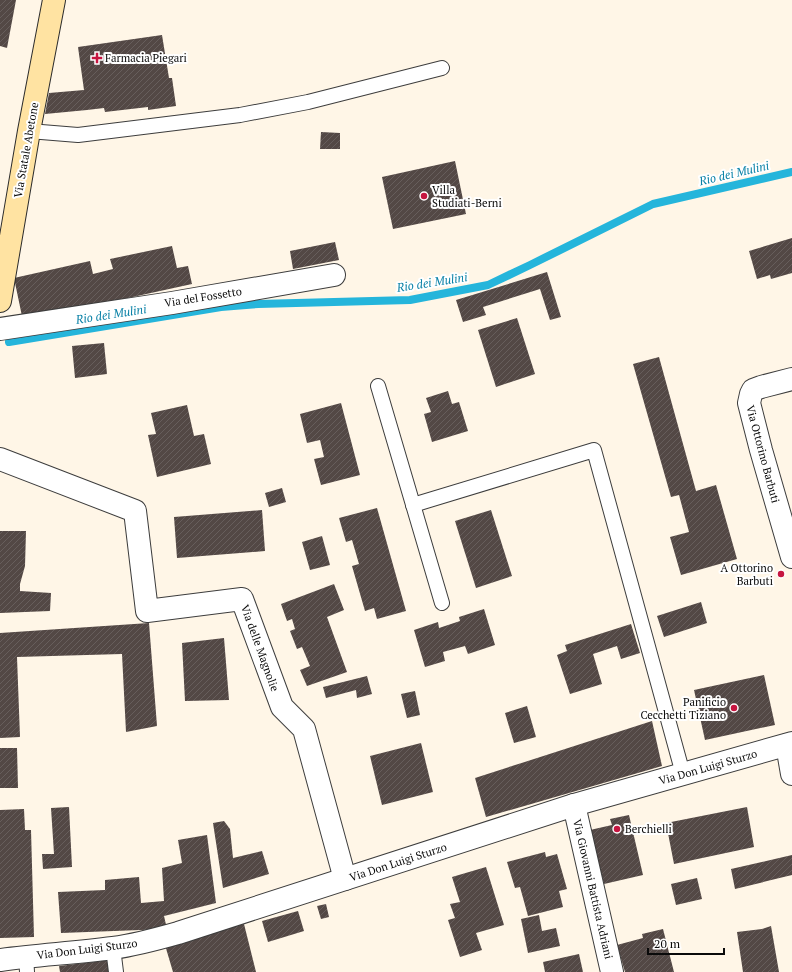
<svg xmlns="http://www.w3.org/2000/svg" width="792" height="972" viewBox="0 0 792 972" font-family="'PT Serif',serif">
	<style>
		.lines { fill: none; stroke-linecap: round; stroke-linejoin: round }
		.stream { stroke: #25b5db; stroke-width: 8 }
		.building { fill: url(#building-hatch) }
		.service-casing { stroke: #3d3d3d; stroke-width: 16 }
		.minor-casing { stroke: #3d3d3d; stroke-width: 24 }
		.secondary-casing { stroke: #2c2c2c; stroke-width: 24 }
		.service { stroke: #fff; stroke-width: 14 }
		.minor { stroke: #fff; stroke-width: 22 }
		.secondary { stroke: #ffe3a2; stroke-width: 22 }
		.poi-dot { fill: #c61540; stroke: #fff; stroke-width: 1.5 }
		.labels { text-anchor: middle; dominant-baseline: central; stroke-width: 4; stroke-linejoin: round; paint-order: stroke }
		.poi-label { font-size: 11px; fill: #0a0a0a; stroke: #fff; text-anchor: start }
		.street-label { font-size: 11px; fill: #0a0a0a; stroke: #fff }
		.water-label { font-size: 12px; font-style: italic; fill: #0880a6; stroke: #fff }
	</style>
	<defs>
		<pattern id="building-hatch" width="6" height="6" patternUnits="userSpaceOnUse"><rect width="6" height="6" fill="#534845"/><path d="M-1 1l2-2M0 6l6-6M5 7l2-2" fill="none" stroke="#675e5c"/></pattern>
	</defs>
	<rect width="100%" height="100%" fill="#fff6e7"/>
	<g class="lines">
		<path class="stream" d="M 9,342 L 221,307 L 258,304 L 410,300 L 488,285 L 530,265 L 653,204 L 792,172"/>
	</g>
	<g class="building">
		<path d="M 0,0 L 16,0 L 7,48 L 0,46 Z"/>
		<path d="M 162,35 L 169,78 L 172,78 L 176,106 L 148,110 L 148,107 L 105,112 L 104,108 L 87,110 L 45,114 L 49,93 L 84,90 L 78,47 Z"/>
		<path d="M 321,132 L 340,133 L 340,149 L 320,149 Z"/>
		<path d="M 455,161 L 466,214 L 393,229 L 382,177 Z"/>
		<path d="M 792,238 L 792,273 L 771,279 L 770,275 L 757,279 L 749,251 Z"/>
		<path d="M 335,242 L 339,260 L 293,269 L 290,251 Z"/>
		<path d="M 172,246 L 177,268 L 188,266 L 192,284 L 23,321 L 14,278 L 90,261 L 93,274 L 113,269 L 110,259 Z"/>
		<path d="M 547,272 L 561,317 L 550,320 L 540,289 L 483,307 L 486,315 L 463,322 L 456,300 Z"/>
		<path d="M 517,318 L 535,374 L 496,387 L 478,330 Z"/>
		<path d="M 104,343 L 107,374 L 75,378 L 72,346 Z"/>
		<path d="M 659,357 L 696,491 L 716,485 L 737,559 L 681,575 L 670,537 L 689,532 L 679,495 L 671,497 L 633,364 Z"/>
		<path d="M 448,391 L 452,404 L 459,402 L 468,431 L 432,442 L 424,414 L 431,412 L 426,398 Z"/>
		<path d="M 341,403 L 360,475 L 321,485 L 314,459 L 324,457 L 320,440 L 307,443 L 300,414 Z"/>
		<path d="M 187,405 L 194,436 L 204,434 L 211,464 L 157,477 L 148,435 L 156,434 L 151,413 Z"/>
		<path d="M 282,488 L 286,502 L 269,507 L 265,493 Z"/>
		<path d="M 377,508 L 406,611 L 377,619 L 374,608 L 365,611 L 352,566 L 359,564 L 352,540 L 346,542 L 339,518 Z"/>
		<path d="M 262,510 L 265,551 L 177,558 L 174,517 Z"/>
		<path d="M 491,510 L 512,576 L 476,588 L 455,521 Z"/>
		<path d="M 0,531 L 26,531 L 25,566 L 20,584 L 20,591 L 51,593 L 50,611 L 0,613 Z"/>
		<path d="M 322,536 L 330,565 L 310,570 L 302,542 Z"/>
		<path d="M 334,584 L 344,610 L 327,617 L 347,672 L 307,686 L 300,670 L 310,666 L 302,647 L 297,649 L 290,631 L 295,629 L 292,619 L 287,621 L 281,604 Z"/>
		<path d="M 701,602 L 707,623 L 664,637 L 657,616 Z"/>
		<path d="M 484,609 L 495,645 L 468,654 L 465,646 L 443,652 L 445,661 L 425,667 L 414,630 L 438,622 L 439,628 L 460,621 L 459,617 Z"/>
		<path d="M 149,623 L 157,726 L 126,732 L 122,654 L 17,657 L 20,737 L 0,738 L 0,633 Z"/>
		<path d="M 631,624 L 640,653 L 621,659 L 617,646 L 593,654 L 602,684 L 570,694 L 557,655 L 567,651 L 565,645 Z"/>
		<path d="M 224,638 L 229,700 L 185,701 L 182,643 Z"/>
		<path d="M 764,675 L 775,725 L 705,740 L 694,690 Z"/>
		<path d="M 367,676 L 372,694 L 357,698 L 356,690 L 326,698 L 323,687 Z"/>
		<path d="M 415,691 L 420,715 L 407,718 L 401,694 Z"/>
		<path d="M 527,706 L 536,737 L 514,743 L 505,713 Z"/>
		<path d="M 652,721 L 662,766 L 486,817 L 475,778 Z"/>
		<path d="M 421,743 L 433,792 L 382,805 L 370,756 Z"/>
		<path d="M 0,748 L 17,748 L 18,788 L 0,788 Z"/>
		<path d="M 69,807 L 72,867 L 43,869 L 42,854 L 54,854 L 51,808 Z"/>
		<path d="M 747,807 L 754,847 L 674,864 L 666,823 Z"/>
		<path d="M 24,809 L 25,830 L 31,830 L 34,937 L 0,938 L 0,810 Z"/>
		<path d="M 629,815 L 643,875 L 604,884 L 590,830 L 612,825 L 610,819 Z"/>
		<path d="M 224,821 L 230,829 L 233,858 L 262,851 L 269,874 L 223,888 L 213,823 Z"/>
		<path d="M 207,835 L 216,903 L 164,916 L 167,929 L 61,933 L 58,892 L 105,890 L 105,880 L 139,877 L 141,903 L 164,901 L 162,868 L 182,863 L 178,840 Z"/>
		<path d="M 545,852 L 546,857 L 557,854 L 567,889 L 559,891 L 563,907 L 528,916 L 520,887 L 515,888 L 507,862 Z"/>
		<path d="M 792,855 L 792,875 L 735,889 L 731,869 Z"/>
		<path d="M 486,867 L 504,925 L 476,933 L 482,950 L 460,957 L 448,920 L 455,918 L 450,904 L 460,902 L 452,877 Z"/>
		<path d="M 697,878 L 702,899 L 676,905 L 671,884 Z"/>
		<path d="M 326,904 L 329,917 L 321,919 L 317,906 Z"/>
		<path d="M 298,911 L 304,931 L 268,942 L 262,921 Z"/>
		<path d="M 539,915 L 542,931 L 556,928 L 560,946 L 528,953 L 521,919 Z"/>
		<path d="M 244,924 L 256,972 L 173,972 L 165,945 Z"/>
		<path d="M 771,926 L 779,972 L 743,972 L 737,932 L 762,929 Z"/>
		<path d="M 663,929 L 674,972 L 625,972 L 617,945 L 643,938 L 642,934 Z"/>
		<path d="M 579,954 L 583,972 L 545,972 L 543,962 Z"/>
		<path d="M 110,960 L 111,972 L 60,972 L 59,966 Z"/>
	</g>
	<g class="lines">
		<defs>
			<g id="service">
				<path d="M 29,131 L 78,135 L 240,115 L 308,102 L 442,68"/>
				<path d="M 378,386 L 442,603"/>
				<path d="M 413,505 L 594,450 L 683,774"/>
				<path d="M 113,948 L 116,972"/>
				<path d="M 26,956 L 27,972"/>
			</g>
			<g id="minor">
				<path d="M 0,329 L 172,303 L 334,275"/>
				<path d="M 792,379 L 761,387 L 753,390 L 751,394 L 749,403 L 761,450 L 792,557"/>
				<path d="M 0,459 L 135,511 L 147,611 L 242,599 L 282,707 L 304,729 L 345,879"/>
				<path d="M 787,745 L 792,774"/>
				<path d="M 574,805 L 612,972"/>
				<path d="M 0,960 C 37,955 75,953 113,948 C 135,945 157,939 178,933 L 574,805 L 792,743"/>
			</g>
			<path id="secondary" d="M 0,301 L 29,131 L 54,0"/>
		</defs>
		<use href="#service" class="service-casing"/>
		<use href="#minor" class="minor-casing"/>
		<use href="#secondary" class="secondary-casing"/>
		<use href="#service" class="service"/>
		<use href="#minor" class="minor"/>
		<use href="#secondary" class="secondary"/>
	</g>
	<g class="poi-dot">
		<path d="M95 52h4v4h4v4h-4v4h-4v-4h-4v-4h4z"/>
		<circle cx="424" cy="196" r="4"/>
		<circle cx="781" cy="574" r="4"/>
		<circle cx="734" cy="708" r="4"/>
		<circle cx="617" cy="829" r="4"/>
	</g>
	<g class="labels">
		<g class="poi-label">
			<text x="105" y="58">Farmacia Piegari</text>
			<text x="432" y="190">Villa<tspan x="432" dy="13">Studiati-Berni</tspan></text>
			<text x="773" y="568" text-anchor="end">A Ottorino<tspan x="773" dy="13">Barbuti</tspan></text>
			<text x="726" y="702" text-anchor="end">Panificio<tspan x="726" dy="13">Cecchetti Tiziano</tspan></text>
			<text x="625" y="829">Berchielli</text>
		</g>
		<g class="street-label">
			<text transform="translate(26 150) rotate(-80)">Via Statale Abetone</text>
			<text transform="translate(203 297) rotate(-9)">Via del Fossetto</text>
			<text transform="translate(763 454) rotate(75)">Via Ottorino Barbuti</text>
			<text transform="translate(260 648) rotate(70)">Via delle Magnolie</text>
			<text transform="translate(708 767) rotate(-16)">Via Don Luigi Sturzo</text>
			<text transform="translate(398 862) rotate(-18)">Via Don Luigi Sturzo</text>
			<text transform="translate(593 889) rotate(77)">Via Giovanni Battista Adriani</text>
			<text transform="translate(87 949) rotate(-7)">Via Don Luigi Sturzo</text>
		</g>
		<g class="water-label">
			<text transform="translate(734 173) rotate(-13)">Rio dei Mulini</text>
			<text transform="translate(432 282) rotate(-9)">Rio dei Mulini</text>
			<text transform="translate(111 314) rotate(-9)">Rio dei Mulini</text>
		</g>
	</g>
	<path d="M648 948v6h76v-6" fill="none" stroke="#0a0a0a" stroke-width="2"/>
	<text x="654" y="948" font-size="12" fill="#0a0a0a" stroke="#ffffff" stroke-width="3" paint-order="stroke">20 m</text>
</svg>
